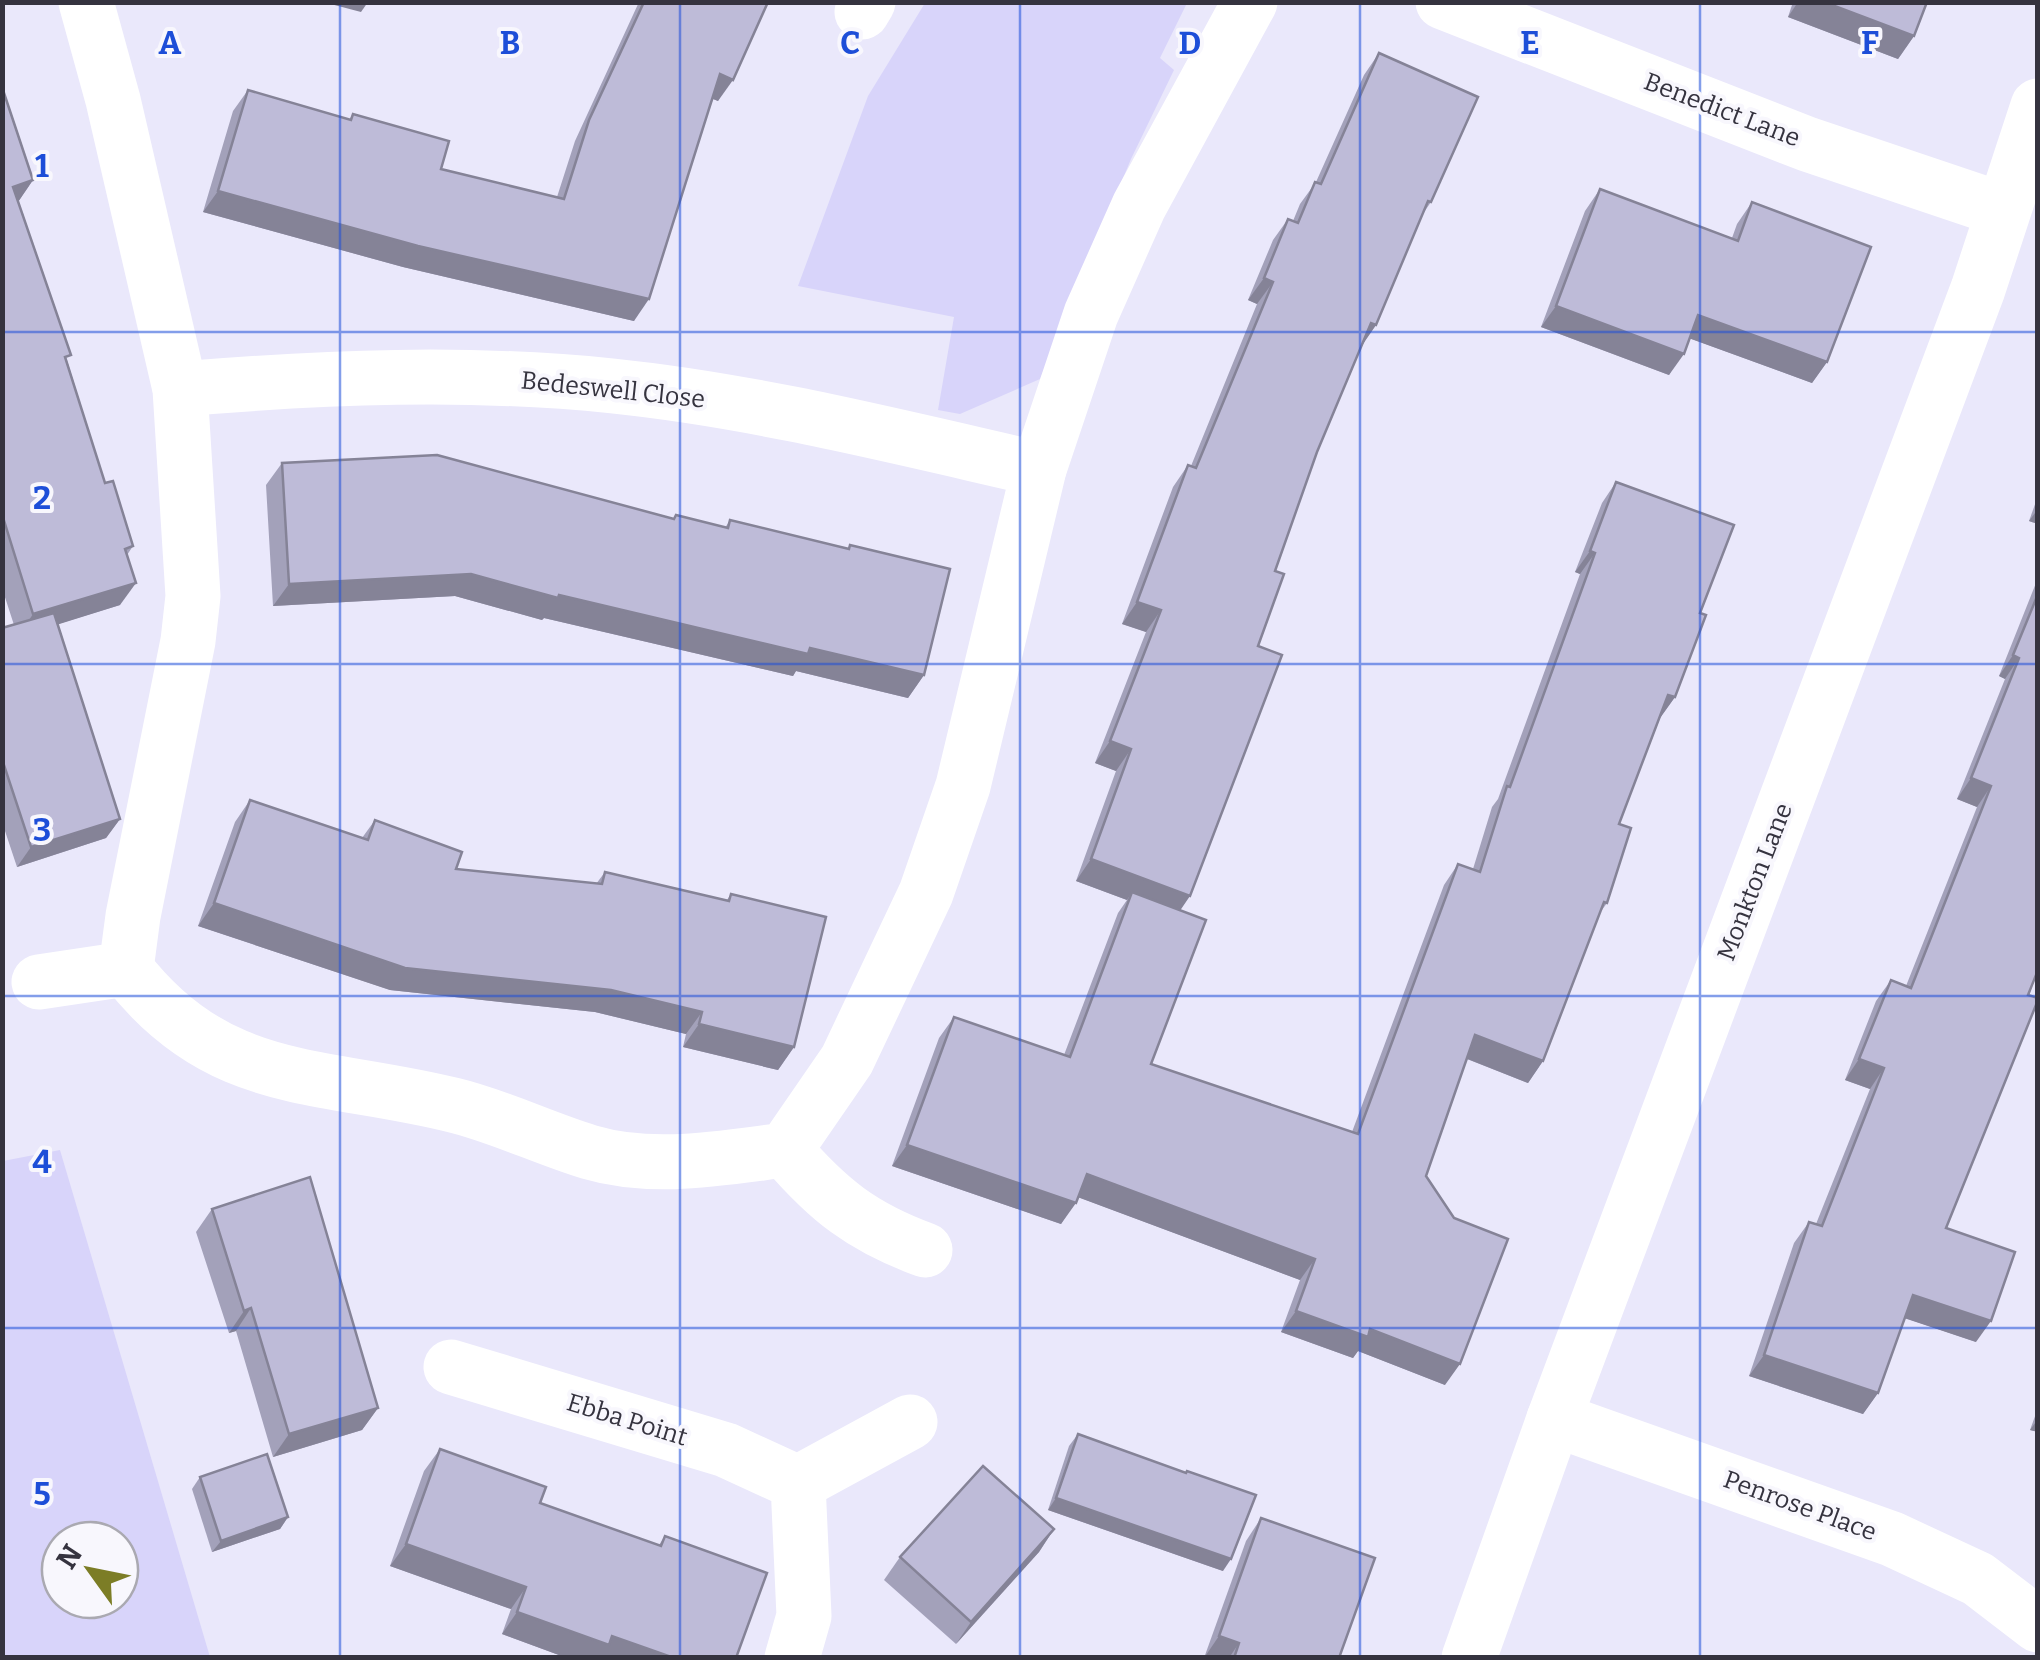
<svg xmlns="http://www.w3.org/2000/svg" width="2040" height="1660" viewBox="0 0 2040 1660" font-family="Bitter,serif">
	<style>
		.green { fill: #d8d4fa; fill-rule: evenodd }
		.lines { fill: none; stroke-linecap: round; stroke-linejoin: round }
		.minor { stroke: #fff; stroke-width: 55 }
		.wall { fill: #a3a1ba }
		.shaded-wall { fill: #858397 }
		.building { fill: #bebbd8; stroke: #858397; stroke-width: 2.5 }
		.grid { fill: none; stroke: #1d4ed8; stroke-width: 2.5; stroke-opacity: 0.55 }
		.labels { text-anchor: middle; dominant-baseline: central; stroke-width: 8; stroke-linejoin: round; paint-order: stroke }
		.street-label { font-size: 25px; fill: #35333f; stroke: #f8f7fd }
		.grid-label { font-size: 32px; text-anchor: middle; font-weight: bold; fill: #1d4ed8; stroke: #f8f7fd; stroke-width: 8; stroke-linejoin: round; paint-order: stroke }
	</style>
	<rect width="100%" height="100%" fill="#eae8fb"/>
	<g class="green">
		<path d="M 925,3 L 1187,3 L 1160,58 L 1174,70 L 1131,159 L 1040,379 L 960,414 L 938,410 L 954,317 L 798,286 L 868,96 Z"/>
		<path d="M 60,1150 L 210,1657 L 3,1657 L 3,1161 ZM 60,1540 L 120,1540 L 120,1600 L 60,1600 Z"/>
	</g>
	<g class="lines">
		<g class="minor">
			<path d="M 86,2 L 113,100 L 180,389 L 193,596 L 188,641 L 133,916 L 126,969"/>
			<path d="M 1443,2 L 1807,144 L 2003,210"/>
			<path d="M 862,12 L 868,2"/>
			<path d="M 180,389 C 324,377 469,371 613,386 C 757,401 898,437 1039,469"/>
			<path d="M 39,982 L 126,969 C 219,1089 320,1072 453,1105 C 499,1116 543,1138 589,1152 C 653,1171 721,1158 785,1150 L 847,1060 L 926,893 L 963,786 L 1039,469 L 1091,314 L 1139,206 L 1250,2"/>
			<path d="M 785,1150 C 828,1200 862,1227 925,1250"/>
			<path d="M 451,1367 L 726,1450 L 798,1483 L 804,1616 L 792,1658"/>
			<path d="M 1554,1419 L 1892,1539 L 1978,1579 L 2038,1625"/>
			<path d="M 798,1483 L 910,1422"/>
			<path d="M 1469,1658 L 1554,1419 L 1978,289 L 2038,106"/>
		</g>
	</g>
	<g class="wall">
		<path d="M 639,2 L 768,2 L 718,101 L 713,99 L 634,321 L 403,267 L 203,212 L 233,111 L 248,90 L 349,120 L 353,114 L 441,169 L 557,197 L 575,141 Z"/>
		<path d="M 1793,2 L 1927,2 L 1914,36 L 1898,59 L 1788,17 Z"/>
		<path d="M 1379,53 L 1431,202 L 1422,215 L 1376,325 L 1361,346 L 1317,452 L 1275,571 L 1258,646 L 1180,910 L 1151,1064 L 1352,1132 L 1444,885 L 1458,864 L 1473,869 L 1492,807 L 1498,799 L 1580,574 L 1575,572 L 1602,503 L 1616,482 L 1700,613 L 1675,697 L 1660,718 L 1619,824 L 1607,903 L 1599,914 L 1543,1061 L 1528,1083 L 1467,1059 L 1426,1176 L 1445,1385 L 1358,1351 L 1353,1358 L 1281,1332 L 1300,1280 L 1078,1197 L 1061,1224 L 892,1166 L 939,1038 L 954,1017 L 1064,1055 L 1118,913 L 1127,900 L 1076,881 L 1116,771 L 1095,763 L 1146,632 L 1122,624 L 1173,487 L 1188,465 L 1191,466 L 1257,304 L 1248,300 L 1273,240 L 1288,219 L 1293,221 L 1300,204 L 1316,182 L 1364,75 Z"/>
		<path d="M 2,87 L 33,180 L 18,202 L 105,483 L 133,546 L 127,555 L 120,605 L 58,624 L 120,819 L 106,838 L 17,867 L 2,822 L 2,628 L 14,625 L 2,588 Z"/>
		<path d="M 1600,189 L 1732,238 L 1737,224 L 1752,202 L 1827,362 L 1812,383 L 1689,338 L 1669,375 L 1541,327 L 1585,211 Z"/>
		<path d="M 282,463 L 674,519 L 725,528 L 730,520 L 847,549 L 850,545 L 924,675 L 908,698 L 796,671 L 793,676 L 544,618 L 542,620 L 455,596 L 273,606 L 266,485 Z"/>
		<path d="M 2038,496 L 2038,524 L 2029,521 Z"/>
		<path d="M 2038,578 L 2038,970 L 1946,1228 L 1976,1342 L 1905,1318 L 1878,1393 L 1863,1414 L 1749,1376 L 1794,1243 L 1809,1222 L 1816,1224 L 1870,1089 L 1845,1080 L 1876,1001 L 1891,980 L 1906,986 L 1977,807 L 1957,799 L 2005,679 L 1999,676 Z"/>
		<path d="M 250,800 L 362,838 L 375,820 L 456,869 L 596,884 L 605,872 L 727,900 L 731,894 L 794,1047 L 778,1070 L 683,1047 L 686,1034 L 595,1012 L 390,990 L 198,926 L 235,822 Z"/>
		<path d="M 212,1209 L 378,1408 L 362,1430 L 273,1457 L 236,1331 L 229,1333 L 196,1232 Z"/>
		<path d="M 2038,1408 L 2038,1432 L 2030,1430 Z"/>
		<path d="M 1078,1434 L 1185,1473 L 1223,1571 L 1048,1510 L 1069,1446 Z"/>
		<path d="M 440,1449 L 540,1503 L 659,1545 L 665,1536 L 736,1658 L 567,1658 L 502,1634 L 511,1609 L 390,1566 L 424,1471 Z"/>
		<path d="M 200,1477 L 288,1517 L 280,1529 L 212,1552 L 192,1489 Z"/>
		<path d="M 1261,1518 L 1339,1658 L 1204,1658 L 1246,1541 Z"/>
		<path d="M 1054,1529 L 1039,1552 L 956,1644 L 884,1580 L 900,1557 Z"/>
	</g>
	<g class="shaded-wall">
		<path d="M 323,2 L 368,2 L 361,12 Z"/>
		<path d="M 1798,2 L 1824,2 L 1914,36 L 1898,59 L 1788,17 Z"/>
		<path d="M 720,74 L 733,80 L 718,101 L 706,96 Z"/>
		<path d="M 33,180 L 18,202 L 13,187 Z"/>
		<path d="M 218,191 L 649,299 L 634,321 L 403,267 L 203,212 Z"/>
		<path d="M 1264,278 L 1273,282 L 1257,304 L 1248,300 Z"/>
		<path d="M 1556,306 L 1684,354 L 1669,375 L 1541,327 Z"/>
		<path d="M 1698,315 L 1827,362 L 1812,383 L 1683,336 Z"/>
		<path d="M 1371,323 L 1376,325 L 1361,347 Z"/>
		<path d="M 2038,509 L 2038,524 L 2029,521 Z"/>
		<path d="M 1590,551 L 1595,553 L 1580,574 L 1575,572 Z"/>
		<path d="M 471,574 L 559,595 L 810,648 L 924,675 L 908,698 L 796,671 L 793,676 L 544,618 L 542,620 L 455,596 L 273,606 L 289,584 Z"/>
		<path d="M 136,583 L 120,605 L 18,637 L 33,614 Z"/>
		<path d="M 1137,602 L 1161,610 L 1146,632 L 1122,624 Z"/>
		<path d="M 2013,655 L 2019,658 L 2005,679 L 1999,676 Z"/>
		<path d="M 1668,695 L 1675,697 L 1660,718 Z"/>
		<path d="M 1110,741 L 1131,749 L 1116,771 L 1095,763 Z"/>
		<path d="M 1971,778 L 1991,786 L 1977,807 L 1957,799 Z"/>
		<path d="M 120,819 L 106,838 L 17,867 L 31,847 Z"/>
		<path d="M 1091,859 L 1190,896 L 1175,918 L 1132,892 L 1127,900 L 1076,881 Z"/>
		<path d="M 214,903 L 611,990 L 702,1012 L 686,1034 L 595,1012 L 390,990 L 198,926 Z"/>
		<path d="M 699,1024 L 794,1047 L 778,1070 L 683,1047 Z"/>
		<path d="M 1475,1035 L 1543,1061 L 1528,1083 L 1460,1056 Z"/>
		<path d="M 1859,1059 L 1884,1068 L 1870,1089 L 1845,1080 Z"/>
		<path d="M 907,1145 L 1076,1203 L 1061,1224 L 892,1166 Z"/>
		<path d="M 1087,1174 L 1315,1259 L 1300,1280 L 1072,1195 Z"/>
		<path d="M 1913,1295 L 1991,1321 L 1976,1342 L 1898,1316 Z"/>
		<path d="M 251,1308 L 236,1331 L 229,1333 L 244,1311 Z"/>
		<path d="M 1296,1311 L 1370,1329 L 1460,1364 L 1445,1385 L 1358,1351 L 1353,1358 L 1281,1332 Z"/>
		<path d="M 1764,1355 L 1878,1393 L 1863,1414 L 1749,1376 Z"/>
		<path d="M 378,1408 L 362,1430 L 273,1457 L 289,1434 Z"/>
		<path d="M 2038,1419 L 2038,1432 L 2030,1430 Z"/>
		<path d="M 1056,1498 L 1231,1559 L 1223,1571 L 1048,1510 Z"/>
		<path d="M 288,1517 L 280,1529 L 212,1552 L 221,1541 Z"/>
		<path d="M 1054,1529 L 1039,1552 L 956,1644 L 971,1622 Z"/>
		<path d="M 406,1544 L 526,1587 L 511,1609 L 390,1566 Z"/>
		<path d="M 517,1612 L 612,1636 L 674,1658 L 567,1658 L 502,1634 Z"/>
		<path d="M 1219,1636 L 1239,1643 L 1229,1658 L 1204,1658 Z"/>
	</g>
	<g class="building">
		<path d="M 644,2 L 768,2 L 733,80 L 720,74 L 649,299 L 418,246 L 218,191 L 248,90 L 351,120 L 353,114 L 449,141 L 441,169 L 564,199 L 589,120 Z"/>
		<path d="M 1824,2 L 1927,2 L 1914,36 Z"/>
		<path d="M 1379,53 L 1478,97 L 1431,202 L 1428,201 L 1376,325 L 1371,323 L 1317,452 L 1275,571 L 1284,574 L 1258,646 L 1282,655 L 1190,896 L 1091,859 L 1131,749 L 1110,741 L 1161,610 L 1137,602 L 1188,465 L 1196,468 L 1273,282 L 1264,278 L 1288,219 L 1298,223 L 1315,182 L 1321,184 Z"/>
		<path d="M 2,87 L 33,180 L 13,187 L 71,355 L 65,357 L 105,483 L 113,481 L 133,546 L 125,549 L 136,583 L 33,614 L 2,514 Z"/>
		<path d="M 1600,189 L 1738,241 L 1752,202 L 1871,247 L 1827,362 L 1698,315 L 1684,354 L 1556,306 Z"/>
		<path d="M 437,455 L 674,519 L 676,515 L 728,528 L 730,520 L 849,549 L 850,545 L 950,569 L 924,675 L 810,648 L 808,654 L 559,595 L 558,598 L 471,574 L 289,584 L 282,463 Z"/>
		<path d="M 1616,482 L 1734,525 L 1700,613 L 1706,615 L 1675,697 L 1668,695 L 1619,824 L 1631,828 L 1607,903 L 1604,902 L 1543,1061 L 1475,1035 L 1426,1176 L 1454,1218 L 1508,1239 L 1460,1364 L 1370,1329 L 1368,1337 L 1296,1311 L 1315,1259 L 1087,1174 L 1076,1203 L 907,1145 L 954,1017 L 1070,1057 L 1132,892 L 1206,920 L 1151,1064 L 1358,1134 L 1458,864 L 1480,872 L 1507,786 L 1510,787 L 1595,553 L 1590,551 Z"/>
		<path d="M 2038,594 L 2038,970 L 2028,995 L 2038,998 L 2038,1000 L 1946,1228 L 2015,1252 L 1991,1321 L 1913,1295 L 1878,1393 L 1764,1355 L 1809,1222 L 1822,1226 L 1884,1068 L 1859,1059 L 1891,980 L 1911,988 L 1991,786 L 1971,778 L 2019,658 L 2013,655 Z"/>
		<path d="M 54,613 L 120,819 L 31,847 L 2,759 L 2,628 Z"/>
		<path d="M 250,800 L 368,840 L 375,820 L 462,852 L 456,869 L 602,884 L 605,872 L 729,901 L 731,894 L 826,917 L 794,1047 L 699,1024 L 702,1012 L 611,990 L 405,968 L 214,903 Z"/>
		<path d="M 310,1177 L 378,1408 L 289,1434 L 251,1308 L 244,1311 L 212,1209 Z"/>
		<path d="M 1078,1434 L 1186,1473 L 1187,1471 L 1256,1495 L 1231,1559 L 1056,1498 Z"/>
		<path d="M 440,1449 L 546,1487 L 540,1503 L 661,1546 L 665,1536 L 767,1573 L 736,1658 L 674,1658 L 612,1636 L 609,1645 L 517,1612 L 526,1587 L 406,1544 Z"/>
		<path d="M 267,1454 L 288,1517 L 221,1541 L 200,1477 Z"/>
		<path d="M 983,1466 L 1054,1529 L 971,1622 L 900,1557 Z"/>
		<path d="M 1261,1518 L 1375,1558 L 1339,1658 L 1234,1658 L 1239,1643 L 1219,1636 Z"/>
	</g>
	<path class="grid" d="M 340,2 L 340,1658M 680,2 L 680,1658M 1020,2 L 1020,1658M 1360,2 L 1360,1658M 1700,2 L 1700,1658M 2,332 L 2038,332M 2,664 L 2038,664M 2,996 L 2038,996M 2,1328 L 2038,1328"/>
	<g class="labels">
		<g class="street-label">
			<text transform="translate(1722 110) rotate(21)">Benedict Lane</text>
			<text transform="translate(613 390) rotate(6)">Bedeswell Close</text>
			<text transform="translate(1755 882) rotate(-69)">Monkton Lane</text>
			<text transform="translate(627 1420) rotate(17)">Ebba Point</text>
			<text transform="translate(1800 1506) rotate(20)">Penrose Place</text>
		</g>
	</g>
	<g class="grid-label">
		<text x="170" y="54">A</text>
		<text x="510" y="54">B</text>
		<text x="850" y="54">C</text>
		<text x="1190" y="54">D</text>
		<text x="1530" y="54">E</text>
		<text x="1870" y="54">F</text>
		<text x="42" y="177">1</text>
		<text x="42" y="509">2</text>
		<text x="42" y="841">3</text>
		<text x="42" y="1173">4</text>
		<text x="42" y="1505">5</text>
	</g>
	<rect width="2040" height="1660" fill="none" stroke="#35333f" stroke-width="10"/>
	<g transform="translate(90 1570) rotate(303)"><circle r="48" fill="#f8f7fd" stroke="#aaa9b1" stroke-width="2.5"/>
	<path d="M0-8L18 38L0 25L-18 38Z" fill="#7c7d26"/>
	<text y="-15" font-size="28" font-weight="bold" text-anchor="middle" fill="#35333f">N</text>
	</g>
</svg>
